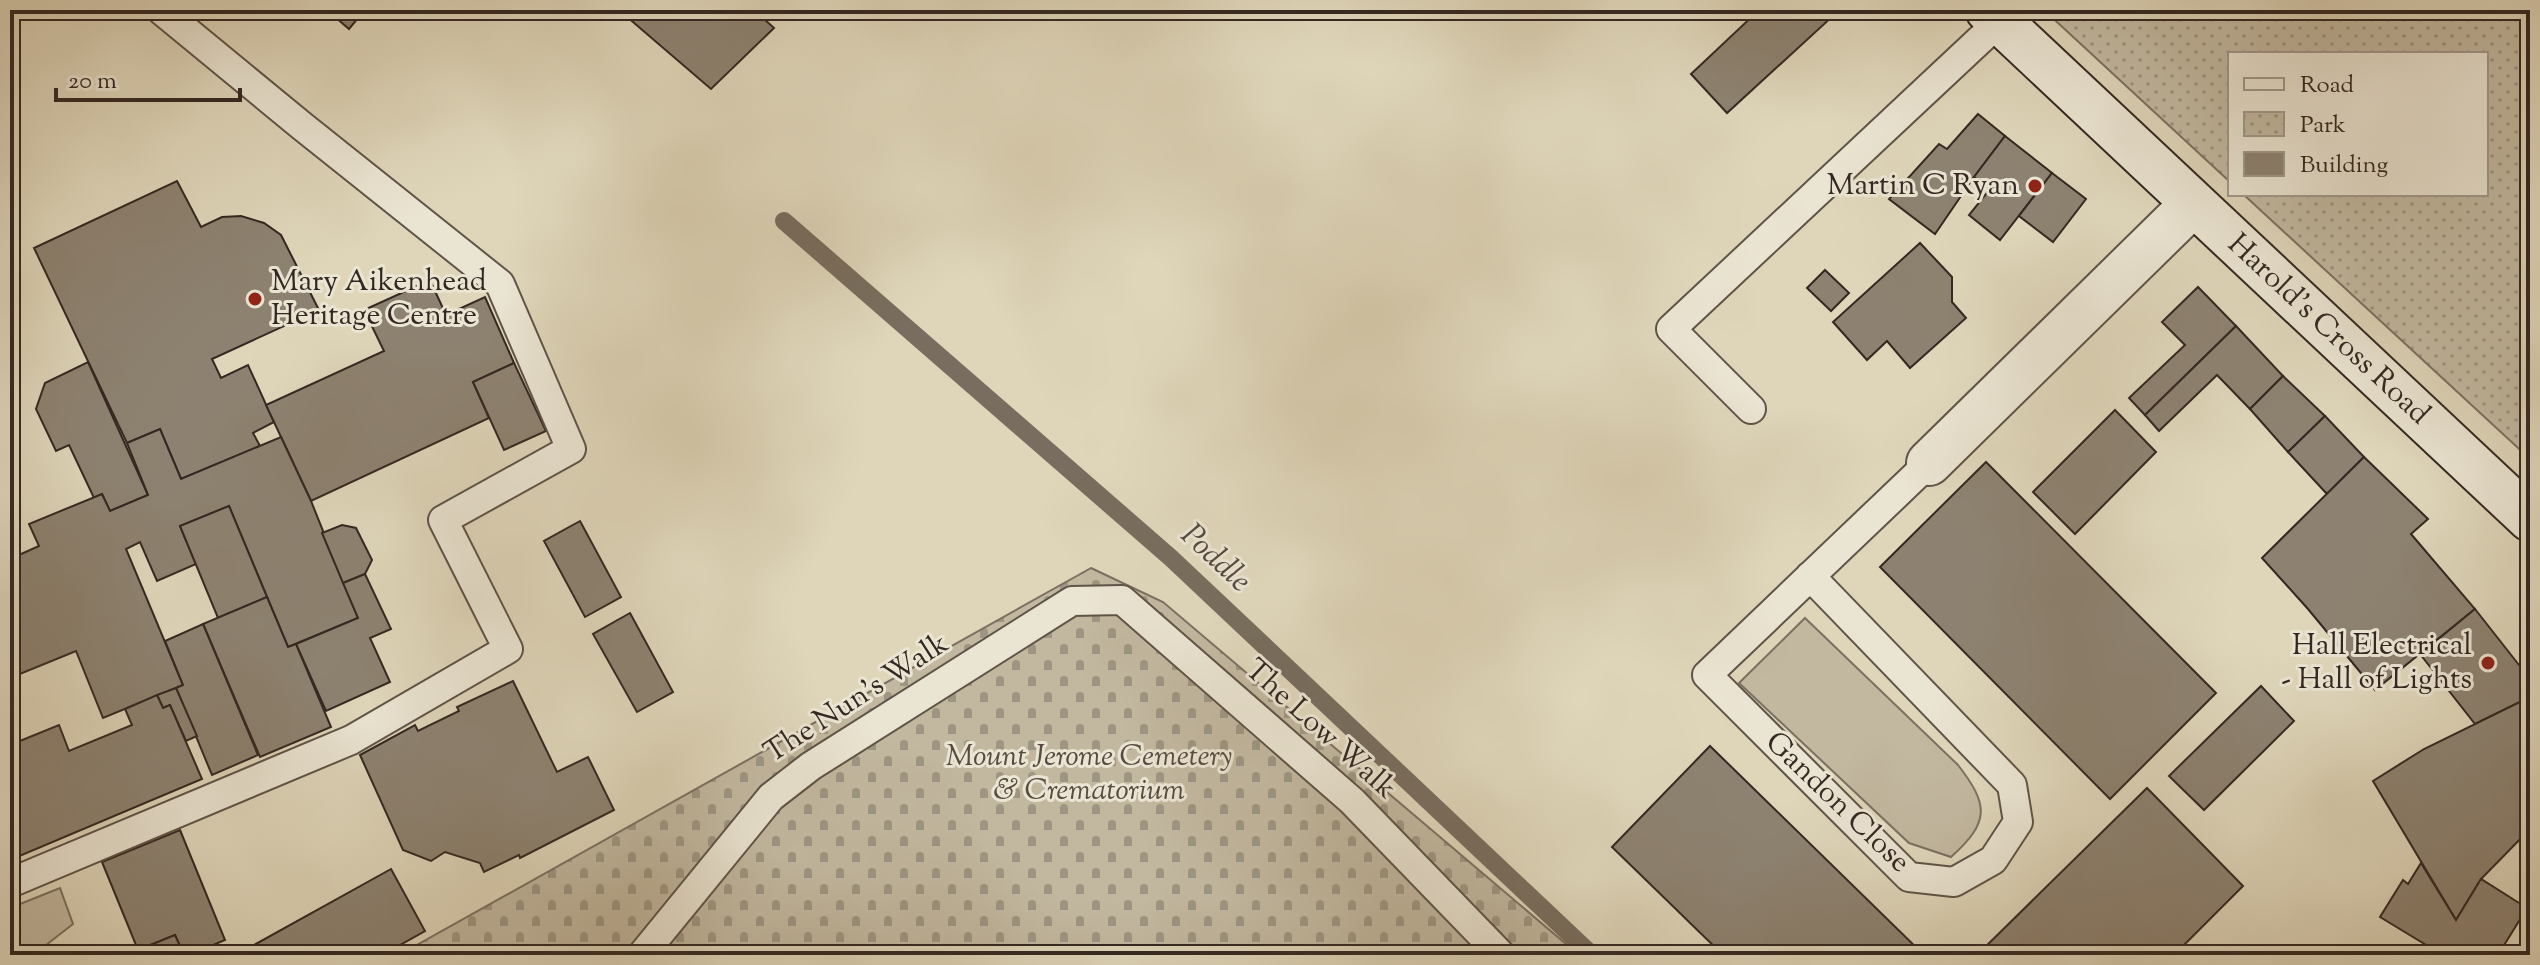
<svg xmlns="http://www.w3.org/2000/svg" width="2540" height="965" viewBox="0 0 2540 965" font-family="'Sorts Mill Goudy',serif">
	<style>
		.grass { fill: #c2b8a0; stroke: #7b7061; stroke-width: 2 }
		.cemetery { fill: url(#cemetery-stones); stroke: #7b7061; stroke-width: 2 }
		.park { fill: url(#park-dots); stroke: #7b7061; stroke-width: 2 }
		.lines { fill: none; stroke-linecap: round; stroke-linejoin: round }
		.stream { stroke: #786d5e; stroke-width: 18 }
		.building { fill: #8d8271; stroke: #342822; stroke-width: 2 }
		.service-casing { stroke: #5f5448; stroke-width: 32 }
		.minor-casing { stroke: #5f5448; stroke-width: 48 }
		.secondary-casing { stroke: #342822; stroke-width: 48 }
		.service { stroke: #eae4d2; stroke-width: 28 }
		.minor { stroke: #eae4d2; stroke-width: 44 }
		.secondary { stroke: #eae4d2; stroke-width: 44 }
		.poi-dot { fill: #8f2418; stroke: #eae4d2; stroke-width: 3 }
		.labels { text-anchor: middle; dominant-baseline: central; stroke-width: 6; stroke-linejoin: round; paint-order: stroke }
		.poi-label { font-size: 30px; fill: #342822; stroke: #eae4d2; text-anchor: end }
		.street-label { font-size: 30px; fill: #342822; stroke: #eae4d2 }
		.park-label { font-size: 30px; font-style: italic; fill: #584c42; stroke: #eae4d2 }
		.water-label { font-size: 32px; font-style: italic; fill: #564a40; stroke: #eae4d2 }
	</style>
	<defs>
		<pattern id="cemetery-stones" width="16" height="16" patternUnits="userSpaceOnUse" patternTransform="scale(2)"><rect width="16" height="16" fill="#c2b8a0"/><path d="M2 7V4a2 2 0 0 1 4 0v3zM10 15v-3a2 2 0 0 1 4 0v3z" fill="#9e9682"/></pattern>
		<pattern id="park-dots" width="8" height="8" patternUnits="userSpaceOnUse" patternTransform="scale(2)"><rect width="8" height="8" fill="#c2b8a0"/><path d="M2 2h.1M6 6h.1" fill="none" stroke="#9e9682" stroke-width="1.8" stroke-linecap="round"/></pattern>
	</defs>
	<rect width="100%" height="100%" fill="#dfd6ba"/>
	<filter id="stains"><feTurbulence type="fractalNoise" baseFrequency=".0025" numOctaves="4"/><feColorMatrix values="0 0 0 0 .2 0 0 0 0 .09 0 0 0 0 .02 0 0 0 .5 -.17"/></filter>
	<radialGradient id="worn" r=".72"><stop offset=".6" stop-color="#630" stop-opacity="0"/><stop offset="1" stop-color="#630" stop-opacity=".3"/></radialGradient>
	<g class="grass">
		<path d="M 1805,618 L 1958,765 C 1989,805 1990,822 1951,857 L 1909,843 L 1739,683 Z"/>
		<path d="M 60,888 L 73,924 L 41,949 L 43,955 L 10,955 L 10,908 Z"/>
	</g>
	<path class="cemetery" d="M 1091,568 L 1163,602 L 1579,955 L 399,955 Z"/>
	<path class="park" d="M 2044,10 L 2530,10 L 2530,459 L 2243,194 L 2486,194 L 2486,54 L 2230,54 L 2230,182 Z"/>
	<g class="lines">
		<path class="stream" d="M 784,221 L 1171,558 L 1592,955"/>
	</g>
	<g class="building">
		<path d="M 327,10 L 361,10 L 363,12 L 349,29 Z"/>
		<path d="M 619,10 L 754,10 L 774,28 L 711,89 Z"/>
		<path d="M 1830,10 L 1834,15 L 1727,113 L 1691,74 L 1759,10 Z"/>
		<path d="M 1978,114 L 2005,136 L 1974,177 L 1935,234 L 1889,199 L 1939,144 L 1947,149 Z"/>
		<path d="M 2005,136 L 2052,173 L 2000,240 L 1969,215 L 1990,189 L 1974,177 Z"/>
		<path d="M 2052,173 L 2086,199 L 2053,242 L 2019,216 Z"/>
		<path d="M 177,181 L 201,227 L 222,217 L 241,216 L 264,223 L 281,235 L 319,310 L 212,359 L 221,378 L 248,365 L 274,422 L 253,433 L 260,446 L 181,479 L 160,429 L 127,443 L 34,248 Z"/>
		<path d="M 1920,243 L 1952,277 L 1952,302 L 1966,318 L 1910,368 L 1887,341 L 1867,360 L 1833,322 Z"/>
		<path d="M 1825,270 L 1849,293 L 1831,311 L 1807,288 Z"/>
		<path d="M 430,280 L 446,315 L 485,297 L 514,363 L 473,382 L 489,418 L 311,501 L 266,405 L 384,351 L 364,310 Z"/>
		<path d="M 2198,287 L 2236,326 L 2145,415 L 2129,398 L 2185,345 L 2162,322 Z"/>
		<path d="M 2236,326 L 2283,376 L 2250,409 L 2217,375 L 2159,431 L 2145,415 Z"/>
		<path d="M 88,362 L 148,495 L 110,511 L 102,494 L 94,498 L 69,445 L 56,451 L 36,409 L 45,383 Z"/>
		<path d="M 514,363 L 546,431 L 504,450 L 473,382 Z"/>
		<path d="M 2283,376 L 2325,416 L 2288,452 L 2250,409 Z"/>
		<path d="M 2115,410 L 2156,452 L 2075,534 L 2033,492 Z"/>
		<path d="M 2325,416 L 2364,457 L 2327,494 L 2288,452 Z"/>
		<path d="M 160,429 L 181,479 L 281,437 L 311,501 L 358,618 L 288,647 L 229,506 L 180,526 L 196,564 L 157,581 L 140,542 L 126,549 L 183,685 L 103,718 L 76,651 L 10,678 L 10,559 L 39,546 L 29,524 L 102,494 L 110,511 L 148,495 L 127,443 Z"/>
		<path d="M 2364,457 L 2428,519 L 2411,534 L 2475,609 L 2375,690 L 2308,609 L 2262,558 Z"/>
		<path d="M 1986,462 L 2216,693 L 2110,799 L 1880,567 Z"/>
		<path d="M 229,506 L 267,597 L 218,618 L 180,526 Z"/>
		<path d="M 580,521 L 621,597 L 585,617 L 544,541 Z"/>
		<path d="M 342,525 L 356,528 L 372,560 L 365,574 L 343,583 L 322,533 Z"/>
		<path d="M 365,574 L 391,629 L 370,638 L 390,682 L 326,711 L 296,644 L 358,618 L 343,583 Z"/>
		<path d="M 267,597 L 288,647 L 296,644 L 331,727 L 260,757 L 203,624 Z"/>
		<path d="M 2475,609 L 2530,679 L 2530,697 L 2475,724 L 2420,654 Z"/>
		<path d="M 630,613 L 673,692 L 637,712 L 593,634 Z"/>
		<path d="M 203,624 L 258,755 L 212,775 L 176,688 L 183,685 L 165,641 Z"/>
		<path d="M 513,681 L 557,772 L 588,757 L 614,810 L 520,858 L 519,855 L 484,872 L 480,863 L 445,852 L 431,861 L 403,850 L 360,755 L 415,725 L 418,731 L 459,711 L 457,707 Z"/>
		<path d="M 2261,686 L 2294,721 L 2204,810 L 2169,776 Z"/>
		<path d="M 176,688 L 197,736 L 186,741 L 170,705 L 163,708 L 157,695 Z"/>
		<path d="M 157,695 L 163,708 L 170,705 L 202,779 L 10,860 L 10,745 L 59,725 L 69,751 L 132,725 L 125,709 Z"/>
		<path d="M 2530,697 L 2530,829 L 2481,879 L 2456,920 L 2373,781 L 2424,749 Z"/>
		<path d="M 1710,746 L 1924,955 L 1723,955 L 1612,847 Z"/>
		<path d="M 2147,788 L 2243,886 L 2174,955 L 1977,955 Z"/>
		<path d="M 180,830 L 225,940 L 190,955 L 184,955 L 175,935 L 138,950 L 102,862 Z"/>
		<path d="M 2421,863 L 2456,920 L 2481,879 L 2527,908 L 2498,955 L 2433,955 L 2436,951 L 2380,917 L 2403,880 L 2408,884 Z"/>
		<path d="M 391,869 L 425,931 L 382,955 L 236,955 Z"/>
		<path d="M 175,935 L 184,955 L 126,955 L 138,950 Z"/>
	</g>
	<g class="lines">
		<defs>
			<g id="service">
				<path d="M 1751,409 L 1671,329 L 2000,21"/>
				<path d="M 1810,576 L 2012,785 L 2018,822 L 1993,860 L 1954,882 L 1909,877 L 1707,675 L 1929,463"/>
				<path d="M 10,883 L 351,740 L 508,649 L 443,520 L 571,449 L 500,284 L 302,126 L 161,10"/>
				<path d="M 642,955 L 771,797 L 811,766 L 1072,601 L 1122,600 L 1352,801 L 1501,955"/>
			</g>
			<path id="minor" d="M 1929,463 L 2193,204"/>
			<path id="secondary" d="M 1988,10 L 2530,519"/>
		</defs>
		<use href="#service" class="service-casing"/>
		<use href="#minor" class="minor-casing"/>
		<use href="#secondary" class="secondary-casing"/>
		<use href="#service" class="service"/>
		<use href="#minor" class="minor"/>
		<use href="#secondary" class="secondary"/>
	</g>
	<g class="poi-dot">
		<circle cx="2035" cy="186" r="8"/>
		<circle cx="255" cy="299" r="8"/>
		<circle cx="2488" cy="663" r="8"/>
	</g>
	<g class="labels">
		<g class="poi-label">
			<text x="2019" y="186">Martin C Ryan</text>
			<text x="271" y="282" text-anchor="start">Mary Aikenhead<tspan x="271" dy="34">Heritage Centre</tspan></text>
			<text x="2472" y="646">Hall Electrical<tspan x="2472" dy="34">- Hall of Lights</tspan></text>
		</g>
		<g class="street-label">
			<text transform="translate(2328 330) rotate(43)">Harold's Cross Road</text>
			<text transform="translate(857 699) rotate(-33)">The Nun's Walk</text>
			<text transform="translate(1320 730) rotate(42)">The Low Walk</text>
			<text transform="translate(1837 803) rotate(44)">Gandon Close</text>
		</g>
		<g class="park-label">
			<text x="1089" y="757">Mount Jerome Cemetery<tspan x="1089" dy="34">&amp; Crematorium</tspan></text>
		</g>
		<g class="water-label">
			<text transform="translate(1215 559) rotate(43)">Poddle</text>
		</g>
	</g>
	<rect width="2540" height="965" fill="none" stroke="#dfd6ba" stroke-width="40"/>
	<rect x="12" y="12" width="2516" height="941" fill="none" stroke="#342822" stroke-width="4"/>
	<rect x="20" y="20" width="2500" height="925" fill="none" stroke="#342822" stroke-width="2"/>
	<rect x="2228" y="52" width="260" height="144" fill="#eae4d2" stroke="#a1998c" stroke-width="2"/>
	<rect x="2244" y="78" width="40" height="12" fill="#eae4d2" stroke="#a1998c" stroke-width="2"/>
	<text x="2300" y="92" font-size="24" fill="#342822">Road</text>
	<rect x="2244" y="112" width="40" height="24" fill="url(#park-dots)" stroke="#a1998c" stroke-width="2"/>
	<text x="2300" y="132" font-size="24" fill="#342822">Park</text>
	<rect x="2244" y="152" width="40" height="24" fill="#8d8271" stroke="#a1998c" stroke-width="2"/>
	<text x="2300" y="172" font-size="24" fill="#342822">Building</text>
	<path d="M56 88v12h184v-12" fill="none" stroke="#342822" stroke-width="4"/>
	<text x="68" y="88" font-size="24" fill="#342822" stroke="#eae4d2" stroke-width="6" paint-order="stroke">20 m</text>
	<rect width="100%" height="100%" filter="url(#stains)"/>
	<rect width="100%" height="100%" fill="url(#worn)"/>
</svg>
